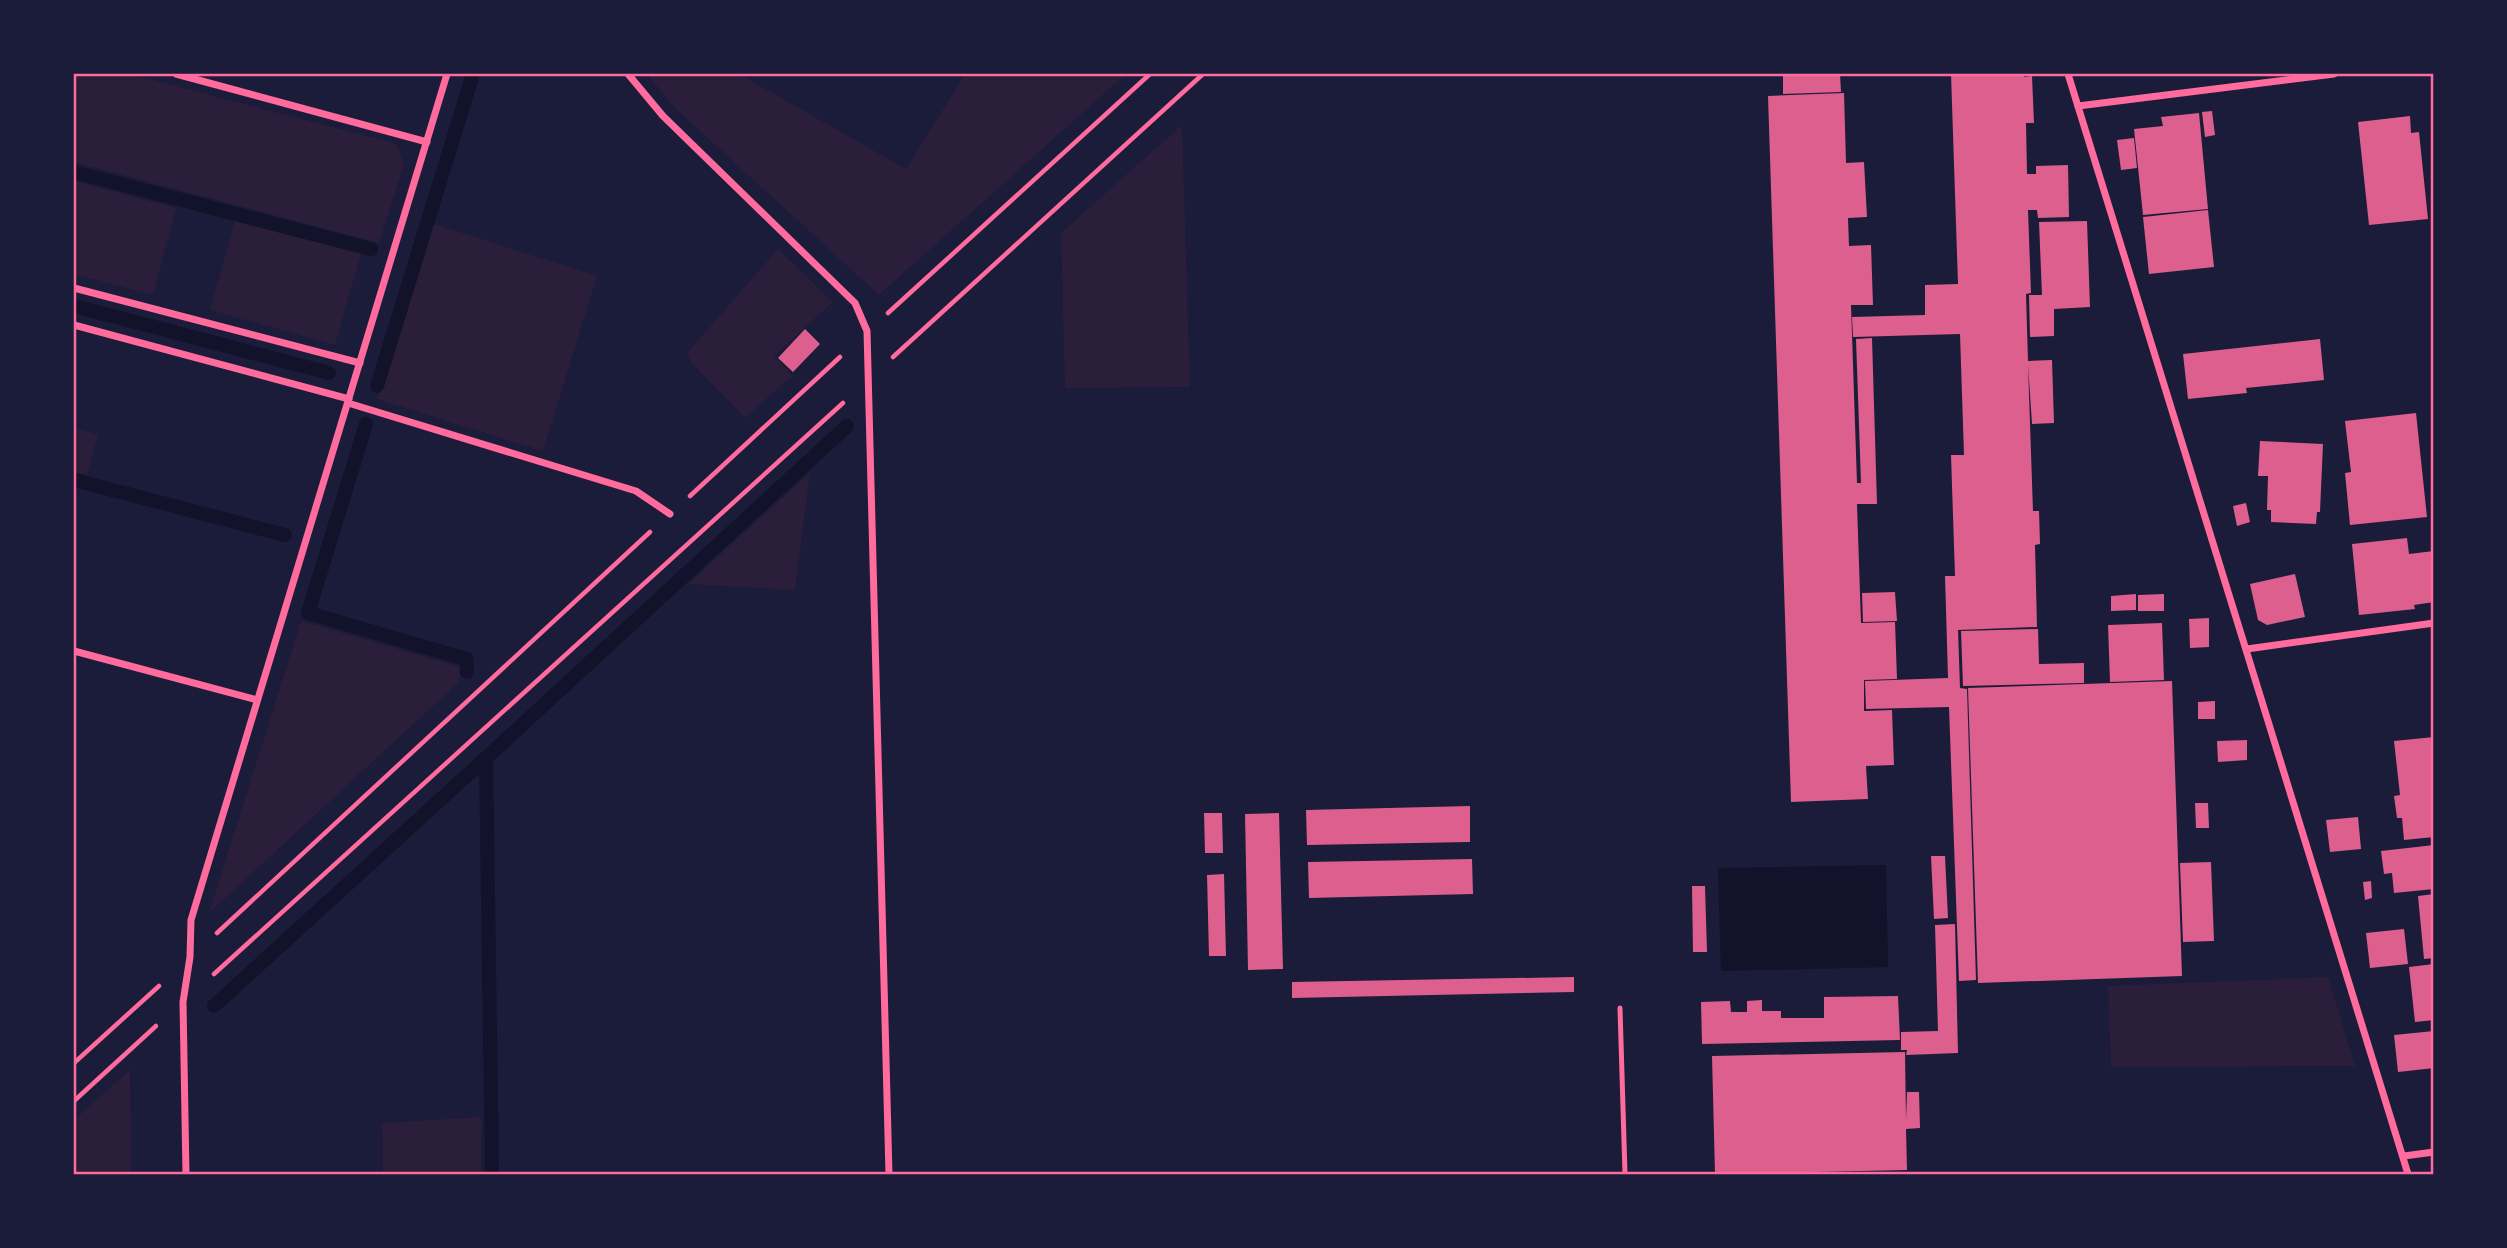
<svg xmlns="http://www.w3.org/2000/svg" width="2507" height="1248" viewBox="0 0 2507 1248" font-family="'Work Sans',sans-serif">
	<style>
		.green { fill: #2a1e3b }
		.water { fill: #12122b }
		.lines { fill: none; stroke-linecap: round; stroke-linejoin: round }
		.stream { stroke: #12122b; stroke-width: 14 }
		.building { fill: #dd5f8e }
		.path { stroke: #ff6b9d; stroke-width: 4.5 }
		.service { stroke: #ff6b9d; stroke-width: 5 }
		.minor { stroke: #ff6b9d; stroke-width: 7 }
		.neatline { fill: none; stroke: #ff6b9d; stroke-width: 2.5 }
	</style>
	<rect width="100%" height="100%" fill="#1b1b3a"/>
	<g class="green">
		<path d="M 74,74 L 130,74 L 397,144 L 404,165 L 379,243 L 74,162 Z"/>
		<path d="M 647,74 L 739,74 L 906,169 L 965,74 L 1126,74 L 879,295 L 676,109 Z"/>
		<path d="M 1182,125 L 1190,387 L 1065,388 L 1061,233 Z"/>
		<path d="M 74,181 L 176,208 L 153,295 L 74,274 Z"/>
		<path d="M 235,221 L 361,253 L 335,345 L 210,310 Z"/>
		<path d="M 431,223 L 597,276 L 543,451 L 377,399 Z"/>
		<path d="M 778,249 L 833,302 L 774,356 L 792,376 L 745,418 L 690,361 L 687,353 Z"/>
		<path d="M 74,428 L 98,435 L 87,475 L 74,472 Z"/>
		<path d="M 810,473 L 795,590 L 688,584 Z"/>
		<path d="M 301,621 L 460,667 L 459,682 L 209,913 Z"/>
		<path d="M 2328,977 L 2355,1066 L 2111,1067 L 2108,986 Z"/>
		<path d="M 130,1070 L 131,1174 L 74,1174 L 74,1120 Z"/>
		<path d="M 481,1117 L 481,1174 L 383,1174 L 382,1123 Z"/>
	</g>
	<path class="water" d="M 1886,865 L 1888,967 L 1721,971 L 1718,868 Z"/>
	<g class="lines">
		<g class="stream">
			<path d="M 74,172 L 371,249"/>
			<path d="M 74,306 L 329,373"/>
			<path d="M 377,386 L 473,74"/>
			<path d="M 366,424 L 308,613 L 466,659 L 467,672"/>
			<path d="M 74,480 L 285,535"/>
			<path d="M 214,1006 L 486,758"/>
			<path d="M 492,1174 L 486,758 L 847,426"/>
		</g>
	</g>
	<g class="building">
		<path d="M 1783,74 L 1840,74 L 1841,92 L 1783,94 Z"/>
		<path d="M 1951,74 L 2024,74 L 2024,77 L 2032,76 L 2034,123 L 2026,123 L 2027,174 L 2036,174 L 2036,166 L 2068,165 L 2069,217 L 2038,218 L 2037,210 L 2028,210 L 2031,293 L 2026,294 L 2028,361 L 2052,360 L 2054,423 L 2032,424 L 2028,365 L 2033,511 L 2039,511 L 2040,544 L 2035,545 L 2037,627 L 1958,630 L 1960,688 L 1967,689 L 1976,980 L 1959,981 L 1949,707 L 1866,709 L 1865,681 L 1948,678 L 1945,576 L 1955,576 L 1951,455 L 1964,455 L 1960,334 L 1853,337 L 1852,317 L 1925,315 L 1925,285 L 1958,284 Z"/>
		<path d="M 1844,93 L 1846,163 L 1864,162 L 1867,217 L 1848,218 L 1849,246 L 1871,245 L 1873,305 L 1851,305 L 1857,483 L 1861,483 L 1856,339 L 1872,338 L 1877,504 L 1857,504 L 1861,623 L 1895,622 L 1897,679 L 1864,680 L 1864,711 L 1892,710 L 1894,765 L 1866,766 L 1868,799 L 1791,802 L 1768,96 Z"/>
		<path d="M 2212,111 L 2215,135 L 2205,137 L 2202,112 Z"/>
		<path d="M 2199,113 L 2208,209 L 2143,215 L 2134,129 L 2163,126 L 2161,117 Z"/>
		<path d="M 2410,116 L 2411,133 L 2419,132 L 2428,219 L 2369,225 L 2358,122 Z"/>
		<path d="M 2134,138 L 2137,168 L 2121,170 L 2117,140 Z"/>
		<path d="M 2208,210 L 2214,267 L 2149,274 L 2143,217 Z"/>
		<path d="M 2087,221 L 2090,307 L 2054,309 L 2054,336 L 2030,337 L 2029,295 L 2042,295 L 2039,222 Z"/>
		<path d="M 805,329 L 820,344 L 793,372 L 778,358 Z"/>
		<path d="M 2320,339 L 2324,380 L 2246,388 L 2247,393 L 2188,399 L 2183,354 Z"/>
		<path d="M 2416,413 L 2427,517 L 2350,525 L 2345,473 L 2351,472 L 2345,421 Z"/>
		<path d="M 2260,441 L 2323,444 L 2320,512 L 2317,512 L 2316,524 L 2271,522 L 2271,510 L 2267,510 L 2268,476 L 2258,476 Z"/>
		<path d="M 2246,503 L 2250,522 L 2237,526 L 2233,506 Z"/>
		<path d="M 2407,538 L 2409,554 L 2434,551 L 2434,602 L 2414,605 L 2415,609 L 2359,615 L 2352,544 Z"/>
		<path d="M 2295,574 L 2305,617 L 2267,625 L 2258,620 L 2250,584 Z"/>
		<path d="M 1895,592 L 1897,621 L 1863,622 L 1862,593 Z"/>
		<path d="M 2136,594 L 2136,610 L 2111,611 L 2111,596 Z"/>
		<path d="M 2164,594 L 2164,611 L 2138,611 L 2138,595 Z"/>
		<path d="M 2209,618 L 2209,647 L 2190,648 L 2189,619 Z"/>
		<path d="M 2162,623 L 2164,680 L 2110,682 L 2108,625 Z"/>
		<path d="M 2038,629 L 2039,664 L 2084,663 L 2084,683 L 1963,686 L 1961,631 Z"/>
		<path d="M 2172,681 L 2182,976 L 1978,983 L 1968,688 Z"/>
		<path d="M 2215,701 L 2215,719 L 2198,719 L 2198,702 Z"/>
		<path d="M 2434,737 L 2434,837 L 2404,840 L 2402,818 L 2397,818 L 2394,796 L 2400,795 L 2394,741 Z"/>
		<path d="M 2247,740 L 2247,760 L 2218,762 L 2217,741 Z"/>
		<path d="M 2195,803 L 2208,803 L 2209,828 L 2196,828 Z"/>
		<path d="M 1470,806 L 1470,842 L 1307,845 L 1306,810 Z"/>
		<path d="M 1204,813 L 1222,813 L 1223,853 L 1205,853 Z"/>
		<path d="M 1279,813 L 1283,969 L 1248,970 L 1245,814 Z"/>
		<path d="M 2358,817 L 2361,849 L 2330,852 L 2326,820 Z"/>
		<path d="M 2434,845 L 2434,889 L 2394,893 L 2392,873 L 2384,874 L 2381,851 Z"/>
		<path d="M 1931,856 L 1945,856 L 1948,918 L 1934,919 Z"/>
		<path d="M 1472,859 L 1473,894 L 1309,898 L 1308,862 Z"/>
		<path d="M 2211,862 L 2214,941 L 2183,942 L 2180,863 Z"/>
		<path d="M 1224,874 L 1226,956 L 1209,956 L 1207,875 Z"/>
		<path d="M 2371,881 L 2372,898 L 2365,900 L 2363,882 Z"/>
		<path d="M 1692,886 L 1705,886 L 1707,952 L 1693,952 Z"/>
		<path d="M 2434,894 L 2434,958 L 2424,959 L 2418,896 Z"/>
		<path d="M 1955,924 L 1958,1053 L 1906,1055 L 1907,1050 L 1901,1050 L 1901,1032 L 1938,1031 L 1935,925 Z"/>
		<path d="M 2404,929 L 2408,964 L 2370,968 L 2366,933 Z"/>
		<path d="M 2434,964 L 2434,1020 L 2415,1022 L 2409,967 Z"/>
		<path d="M 1574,977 L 1574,992 L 1292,998 L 1292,982 Z"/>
		<path d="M 1898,996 L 1900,1040 L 1702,1044 L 1701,1002 L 1730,1001 L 1731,1012 L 1747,1012 L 1747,1001 L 1762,1000 L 1762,1011 L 1781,1011 L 1781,1018 L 1824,1018 L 1824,997 Z"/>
		<path d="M 2434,1031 L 2434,1068 L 2398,1072 L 2394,1035 Z"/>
		<path d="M 1905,1052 L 1906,1120 L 1907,1092 L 1919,1092 L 1920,1128 L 1906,1129 L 1907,1170 L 1715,1174 L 1712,1056 Z"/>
	</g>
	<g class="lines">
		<g class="path">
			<path d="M 888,313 L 1150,74"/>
			<path d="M 893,357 L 1203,74"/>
			<path d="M 690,496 L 840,357"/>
			<path d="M 217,933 L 650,532"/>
			<path d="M 214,974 L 843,403"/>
			<path d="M 74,1063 L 159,986"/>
			<path d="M 74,1101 L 156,1026"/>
		</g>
		<path class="service" d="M 1620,1008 L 1625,1174"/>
		<g class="minor">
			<path d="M 176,74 L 427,142"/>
			<path d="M 628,74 L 663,116 L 855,303 L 867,331 L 889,1174"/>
			<path d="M 2068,74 L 2408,1174"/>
			<path d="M 2078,106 L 2334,74"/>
			<path d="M 74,288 L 360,363"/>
			<path d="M 74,325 L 349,399"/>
			<path d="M 348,403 L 636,491 L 670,514"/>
			<path d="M 2247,649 L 2434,623"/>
			<path d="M 74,651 L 257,700"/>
			<path d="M 2404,1156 L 2434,1152"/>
			<path d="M 186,1174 L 183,1002 L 190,957 L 191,920 L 447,74"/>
		</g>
	</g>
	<rect width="2507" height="1248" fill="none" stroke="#1b1b3a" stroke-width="150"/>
	<rect x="75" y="75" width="2357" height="1098" class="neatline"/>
</svg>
